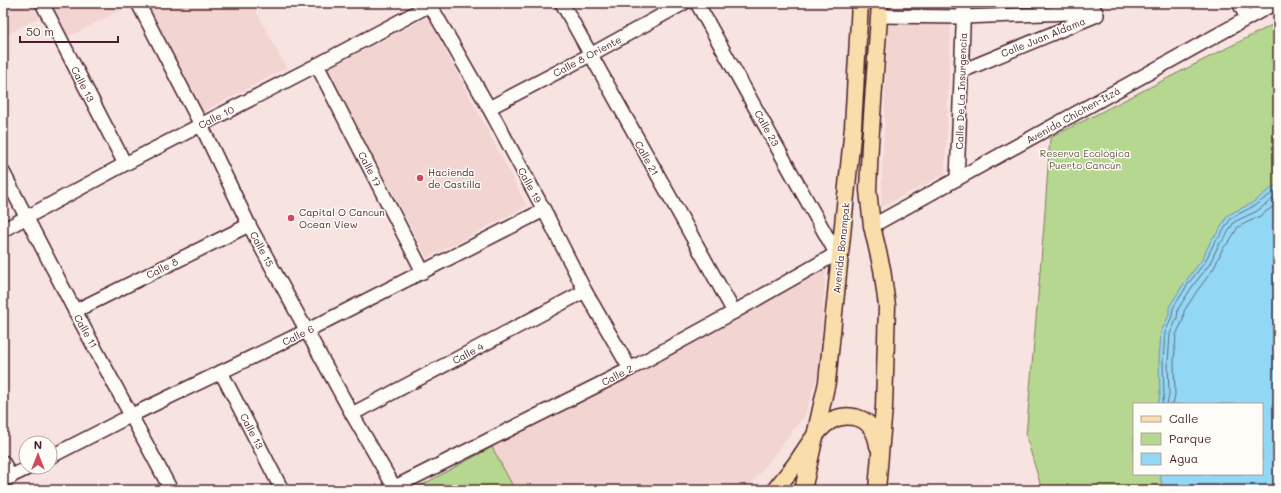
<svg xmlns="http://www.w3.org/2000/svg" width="1281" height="493" viewBox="0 0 1281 493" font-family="Mali,sans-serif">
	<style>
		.built { fill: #f2d4d0 }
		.green { fill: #b6d790; stroke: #807b5e; fill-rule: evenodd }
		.water { fill: #92d7f4; stroke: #758da4 }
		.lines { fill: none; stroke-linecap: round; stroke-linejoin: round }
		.shore { stroke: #67697b; stroke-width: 1 }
		.minor-casing { stroke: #4a1f2b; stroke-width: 16 }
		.major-casing { stroke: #4a1f2b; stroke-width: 19 }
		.minor { stroke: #fdfcf7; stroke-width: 13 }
		.major { stroke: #f9deab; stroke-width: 16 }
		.poi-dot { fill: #d1495b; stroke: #fdfcf7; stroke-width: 1.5 }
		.labels { text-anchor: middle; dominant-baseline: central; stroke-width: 3; stroke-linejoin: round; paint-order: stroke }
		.street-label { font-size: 10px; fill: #4a1f2b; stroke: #fdfcf7 }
		.park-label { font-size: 10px; fill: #6a5649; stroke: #fdfcf7 }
		.poi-label { font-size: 10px; fill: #4a1f2b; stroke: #fdfcf7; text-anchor: start }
	</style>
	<rect width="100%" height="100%" fill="#f7e4e0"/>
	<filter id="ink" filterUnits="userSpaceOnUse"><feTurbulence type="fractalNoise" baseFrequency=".025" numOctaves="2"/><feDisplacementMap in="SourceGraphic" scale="8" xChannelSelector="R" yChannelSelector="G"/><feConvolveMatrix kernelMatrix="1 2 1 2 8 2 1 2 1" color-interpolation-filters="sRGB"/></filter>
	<g filter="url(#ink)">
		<g class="built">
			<path d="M 3,3 L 31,3 L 39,17 L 3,37 Z"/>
			<path d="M 50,3 L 127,3 L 129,6 L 68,37 Z"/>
			<path d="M 145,3 L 252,3 L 286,68 L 203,112 Z"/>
			<path d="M 428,17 L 527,206 L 427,258 L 328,69 Z"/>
			<path d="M 888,20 L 951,22 L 945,174 L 881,207 Z"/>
			<path d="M 826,266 L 818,373 L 805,415 L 747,490 L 515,490 L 492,447 L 748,312 Z"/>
		</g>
		<g class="green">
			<path d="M 1278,22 L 1278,490 L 1042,490 L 1026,436 L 1044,225 L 1050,138 ZM 1134,404 L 1262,404 L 1262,474 L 1134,474 Z"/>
			<path d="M 492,447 L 515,490 L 413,490 Z"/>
		</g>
		<path class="water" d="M 1278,183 L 1278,490 L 1165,490 L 1162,486 L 1160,474 L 1262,474 L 1262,404 L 1158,404 L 1160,395 L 1159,361 L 1161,332 L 1169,315 L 1169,307 L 1185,282 L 1202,260 L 1212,238 L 1217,234 L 1228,215 L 1252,203 Z"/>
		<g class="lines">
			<g class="shore">
				<path d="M 1162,404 L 1164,396 L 1163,361 L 1165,333 L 1172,316 L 1173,308 L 1188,284 L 1205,262 L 1215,241 L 1220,236 L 1231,218 L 1254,206 L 1278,189"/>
				<path d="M 1167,404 L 1169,396 L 1168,362 L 1170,334 L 1177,318 L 1178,309 L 1192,287 L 1209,265 L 1219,244 L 1224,239 L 1234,222 L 1257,211 L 1278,195"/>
				<path d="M 1173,404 L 1175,395 L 1174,362 L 1176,335 L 1183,320 L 1184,311 L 1197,291 L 1214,268 L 1223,248 L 1229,242 L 1238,227 L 1260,216 L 1278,203"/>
			</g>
			<defs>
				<g id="minor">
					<path d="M 42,3 L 125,164"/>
					<path d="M 138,3 L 201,125 L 249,225 L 352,414 L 396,490"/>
					<path d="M 429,3 L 489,108 L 544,210 L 585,291 L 630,369"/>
					<path d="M 562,3 L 734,312"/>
					<path d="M 697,3 L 836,253"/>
					<path d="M 1239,3 L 1247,18"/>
					<path d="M 879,16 L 963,17 L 1096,12 L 1097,15 L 962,71"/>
					<path d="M 317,65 L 423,272"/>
					<path d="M 489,108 L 590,55 L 684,3"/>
					<path d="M 3,172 L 75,311 L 171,490"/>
					<path d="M 957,179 L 964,3"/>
					<path d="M 872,226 L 1275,3"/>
					<path d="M 3,230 L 125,164 L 317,65 L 430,5"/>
					<path d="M 75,311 L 249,225"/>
					<path d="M 221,372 L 282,490"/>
					<path d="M 352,414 L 585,291"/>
					<path d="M 50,457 L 132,415 L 306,331 L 544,210"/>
					<path d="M 3,462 L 11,477"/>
					<path d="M 3,480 L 30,467"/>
					<path d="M 389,490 L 630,369 L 734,312 L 841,251"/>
				</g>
				<g id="major">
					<path d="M 775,490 C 781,482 788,474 794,466 C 810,445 824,408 858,418 C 871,422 876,433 878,446"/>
					<path d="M 803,490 L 827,382 L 853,127 L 860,3"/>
					<path d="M 877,490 L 884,407 L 887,306 L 882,269 L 872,226 L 868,190 L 870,144 L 880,3"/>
				</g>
			</defs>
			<use href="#minor" class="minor-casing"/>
			<use href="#major" class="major-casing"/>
			<use href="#minor" class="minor"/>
			<use href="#major" class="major"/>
		</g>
	</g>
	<g class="poi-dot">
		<circle cx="420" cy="178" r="4"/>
		<circle cx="291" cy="218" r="4"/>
	</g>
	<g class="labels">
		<g class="street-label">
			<text transform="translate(1043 37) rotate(-22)">Calle Juan Aldama</text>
			<text transform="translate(587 56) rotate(-28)">Calle 8 Oriente</text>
			<text transform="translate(83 84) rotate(63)">Calle 13</text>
			<text transform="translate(961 91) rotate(-88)">Calle De La Insurgencia</text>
			<text transform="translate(1073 115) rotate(-29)">Avenida Chichen-Itzá</text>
			<text transform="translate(216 117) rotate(-27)">Calle 10</text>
			<text transform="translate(767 128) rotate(61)">Calle 23</text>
			<text transform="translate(647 158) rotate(61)">Calle 21</text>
			<text transform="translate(370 169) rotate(63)">Calle 17</text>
			<text transform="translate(530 185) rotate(62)">Calle 19</text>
			<text transform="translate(841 248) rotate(-84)">Avenida Bonampak</text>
			<text transform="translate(262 249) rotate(62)">Calle 15</text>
			<text transform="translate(162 268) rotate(-26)">Calle 8</text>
			<text transform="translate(86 331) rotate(61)">Calle 11</text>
			<text transform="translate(298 335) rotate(-26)">Calle 6</text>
			<text transform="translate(468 353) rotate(-28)">Calle 4</text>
			<text transform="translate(617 375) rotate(-27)">Calle 2</text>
			<text transform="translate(252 431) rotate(63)">Calle 13</text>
		</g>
		<g class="park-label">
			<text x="1085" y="153">Reserva Ecológica<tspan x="1085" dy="12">Puerto Cancún</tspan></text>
		</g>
		<g class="poi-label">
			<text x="428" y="172">Hacienda<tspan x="428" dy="12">de Castilla</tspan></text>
			<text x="299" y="212">Capital O Cancun<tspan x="299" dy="12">Ocean View</tspan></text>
		</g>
	</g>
	<rect width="1281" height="493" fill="none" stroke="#fdfcf7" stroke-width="16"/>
	<rect x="8" y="8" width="1265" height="477" fill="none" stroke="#4a1f2b" stroke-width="1.5" filter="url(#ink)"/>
	<rect x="1133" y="403" width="130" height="72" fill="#fdfcf7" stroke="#b5a4a5"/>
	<rect x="1141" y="416" width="20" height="6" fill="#f9deab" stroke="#b5a4a5"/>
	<text x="1169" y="423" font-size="12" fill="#4a1f2b">Calle</text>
	<rect x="1141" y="433" width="20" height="12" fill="#b6d790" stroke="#b5a4a5"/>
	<text x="1169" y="443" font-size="12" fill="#4a1f2b">Parque</text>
	<rect x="1141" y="453" width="20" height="12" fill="#92d7f4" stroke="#b5a4a5"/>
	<text x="1169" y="463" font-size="12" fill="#4a1f2b">Agua</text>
	<g transform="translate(38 455)"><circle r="19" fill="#fdfcf7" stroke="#b5a4a5"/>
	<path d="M0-3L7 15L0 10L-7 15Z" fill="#d1495b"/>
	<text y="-6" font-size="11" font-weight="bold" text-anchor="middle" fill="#4a1f2b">N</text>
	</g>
	<path d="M20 36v6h98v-6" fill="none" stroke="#4a1f2b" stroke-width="2"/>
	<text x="26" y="36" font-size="12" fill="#4a1f2b" stroke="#fdfcf7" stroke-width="3" paint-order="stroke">50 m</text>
</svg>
